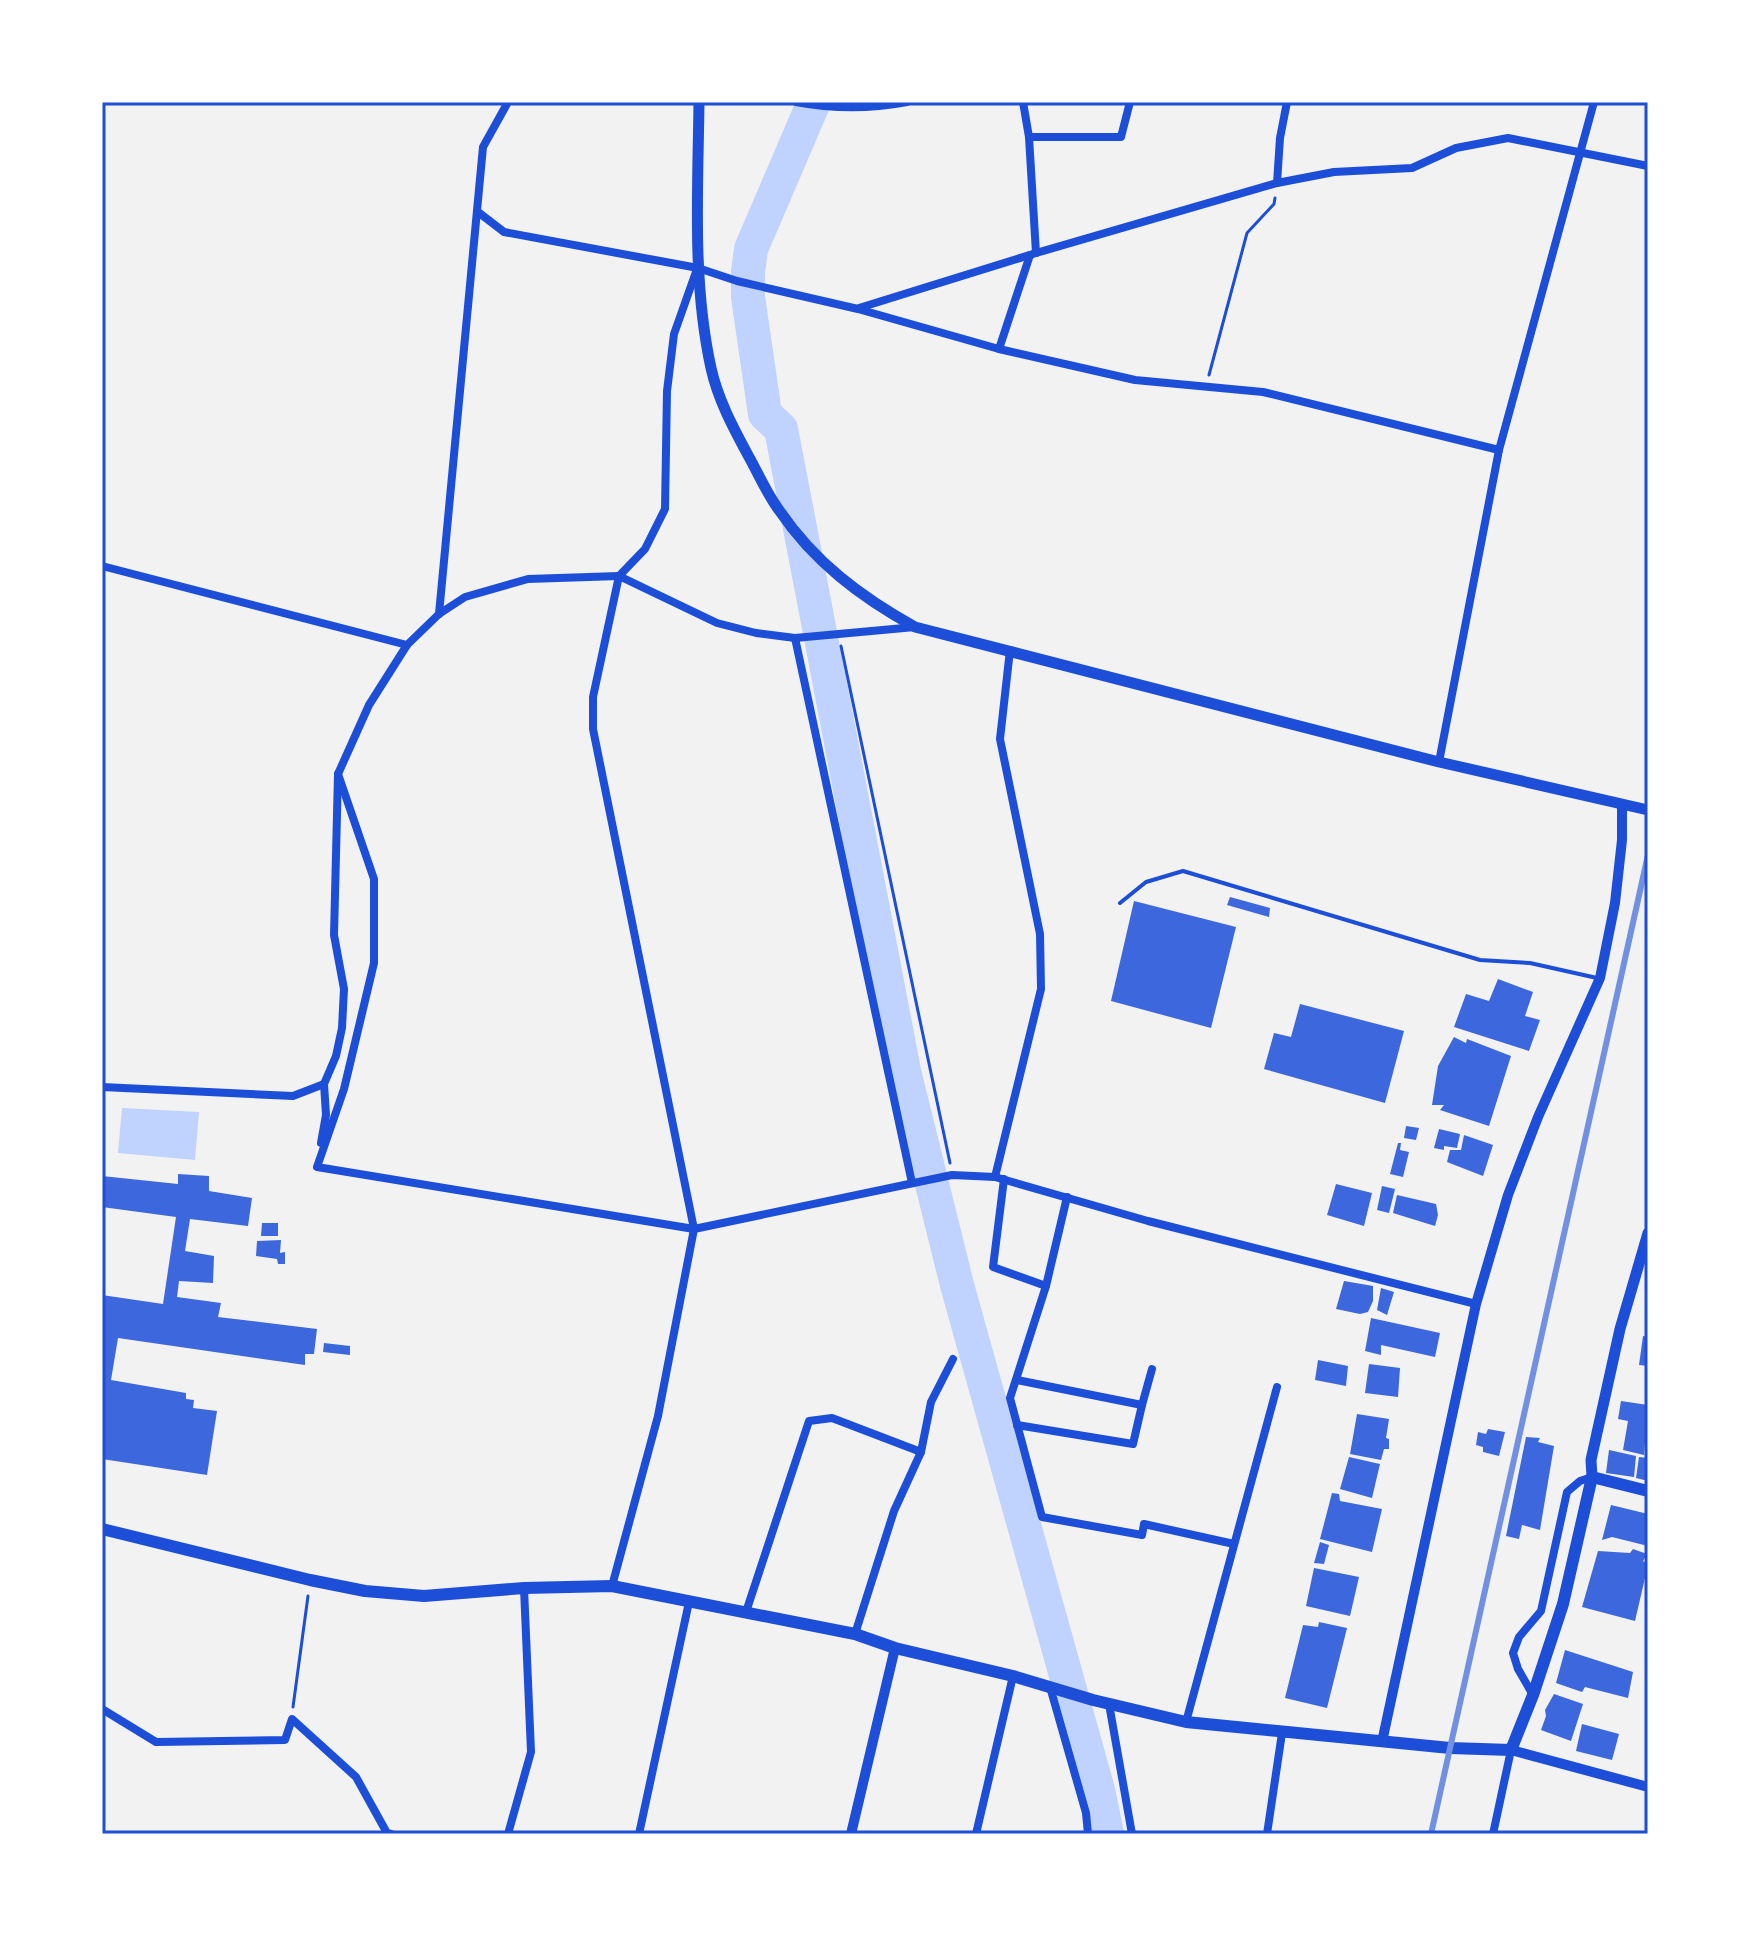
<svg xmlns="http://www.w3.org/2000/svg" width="1750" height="1936" viewBox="0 0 1750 1936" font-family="Figtree,sans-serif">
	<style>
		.water { fill: #bfd3fe }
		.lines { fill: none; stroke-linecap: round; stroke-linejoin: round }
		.river { stroke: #bfd3fe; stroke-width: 34 }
		.building { fill: #3d67dc }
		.path { stroke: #1d4ed8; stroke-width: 3 }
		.service { stroke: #1d4ed8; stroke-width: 4 }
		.minor { stroke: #1d4ed8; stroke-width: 8 }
		.tertiary { stroke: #1d4ed8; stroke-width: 10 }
		.secondary { stroke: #1d4ed8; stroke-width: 11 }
		.primary { stroke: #1d4ed8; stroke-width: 12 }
		.rail { stroke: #7290e2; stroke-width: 6 }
		.neatline { fill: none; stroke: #1d4ed8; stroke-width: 3 }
	</style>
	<rect width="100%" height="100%" fill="#f2f2f2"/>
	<path class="water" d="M 122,1108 L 199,1112 L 195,1160 L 118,1153 Z"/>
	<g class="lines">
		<path class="river" d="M 814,102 L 751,249 L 748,272 L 748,297 L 765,414 L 781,429 L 904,1071 L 957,1285 L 1098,1790 L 1107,1834"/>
	</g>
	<g class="building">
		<path d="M 1230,897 L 1270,908 L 1269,917 L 1227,905 Z"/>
		<path d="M 1134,901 L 1236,927 L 1211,1028 L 1111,1001 Z"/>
		<path d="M 1498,979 L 1533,992 L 1525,1016 L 1540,1020 L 1529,1051 L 1454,1027 L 1466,994 L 1489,1001 Z"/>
		<path d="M 1300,1004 L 1404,1031 L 1385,1103 L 1264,1069 L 1274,1033 L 1291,1037 Z"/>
		<path d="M 1454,1037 L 1466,1043 L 1467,1039 L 1511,1056 L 1489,1126 L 1440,1110 L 1444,1105 L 1432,1105 L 1438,1066 Z"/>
		<path d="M 1406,1126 L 1419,1128 L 1416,1140 L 1404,1138 Z"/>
		<path d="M 1439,1129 L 1460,1134 L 1457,1148 L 1444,1146 L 1444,1150 L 1434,1148 Z"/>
		<path d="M 1464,1135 L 1493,1145 L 1483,1176 L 1447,1162 L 1450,1150 L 1461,1150 Z"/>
		<path d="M 1398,1143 L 1401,1143 L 1400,1150 L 1409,1152 L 1403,1177 L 1390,1174 Z"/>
		<path d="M 178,1174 L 209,1176 L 209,1191 L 252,1198 L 248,1226 L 190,1219 L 185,1251 L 214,1256 L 213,1283 L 179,1281 L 177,1297 L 221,1303 L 218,1317 L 317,1329 L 314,1354 L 305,1354 L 305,1365 L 118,1338 L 111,1380 L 186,1393 L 186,1399 L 194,1400 L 193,1408 L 217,1411 L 207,1475 L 102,1459 L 102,1354 L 105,1336 L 102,1335 L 102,1295 L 163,1304 L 176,1217 L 102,1207 L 102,1176 L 178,1184 Z"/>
		<path d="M 1336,1184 L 1372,1193 L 1364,1226 L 1327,1215 Z"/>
		<path d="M 1382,1186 L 1395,1189 L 1389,1213 L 1377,1210 Z"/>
		<path d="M 1397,1195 L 1436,1204 L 1438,1215 L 1435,1226 L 1393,1213 Z"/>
		<path d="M 262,1223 L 278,1223 L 278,1236 L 261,1236 Z"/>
		<path d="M 281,1240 L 280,1253 L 285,1252 L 285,1264 L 278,1264 L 277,1259 L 256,1256 L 257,1241 Z"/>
		<path d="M 1344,1281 L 1373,1286 L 1373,1301 L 1368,1312 L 1360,1314 L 1336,1309 Z"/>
		<path d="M 1381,1288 L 1394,1292 L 1387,1315 L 1377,1310 Z"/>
		<path d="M 1371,1318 L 1440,1333 L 1435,1357 L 1381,1345 L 1381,1355 L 1365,1351 Z"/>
		<path d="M 1643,1336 L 1648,1337 L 1648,1366 L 1639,1365 Z"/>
		<path d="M 324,1343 L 350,1346 L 350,1355 L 323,1352 Z"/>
		<path d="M 1318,1360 L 1348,1366 L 1346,1386 L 1315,1380 Z"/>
		<path d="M 1369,1364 L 1400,1368 L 1398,1397 L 1365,1393 Z"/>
		<path d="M 1621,1401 L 1648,1405 L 1644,1455 L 1623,1450 L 1628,1421 L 1618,1419 Z"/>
		<path d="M 1357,1414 L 1389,1419 L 1386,1438 L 1389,1439 L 1389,1449 L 1384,1449 L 1381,1460 L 1350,1454 Z"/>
		<path d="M 1488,1429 L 1505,1432 L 1499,1456 L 1483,1452 L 1483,1447 L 1476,1445 L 1478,1432 L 1486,1434 Z"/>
		<path d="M 1526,1437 L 1540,1438 L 1538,1442 L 1554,1446 L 1540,1530 L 1522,1525 L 1519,1539 L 1506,1536 Z"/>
		<path d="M 1609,1450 L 1636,1456 L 1634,1477 L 1606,1473 Z"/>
		<path d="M 1349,1457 L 1380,1464 L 1372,1498 L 1340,1489 Z"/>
		<path d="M 1639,1457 L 1648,1458 L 1648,1481 L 1636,1478 Z"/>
		<path d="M 1332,1493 L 1339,1494 L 1340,1501 L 1382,1509 L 1372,1552 L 1320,1539 Z"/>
		<path d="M 1611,1505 L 1648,1514 L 1648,1546 L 1612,1537 L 1602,1540 Z"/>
		<path d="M 1320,1542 L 1329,1545 L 1324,1564 L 1314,1563 Z"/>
		<path d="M 1633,1549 L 1647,1554 L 1643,1561 L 1648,1565 L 1635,1621 L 1582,1607 L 1598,1551 L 1630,1553 Z"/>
		<path d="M 1314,1568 L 1359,1577 L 1350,1616 L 1306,1606 Z"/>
		<path d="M 1319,1622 L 1347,1628 L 1327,1708 L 1285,1698 L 1303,1625 L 1318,1627 Z"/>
		<path d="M 1565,1650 L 1633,1672 L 1628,1698 L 1585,1687 L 1582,1692 L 1556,1683 Z"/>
		<path d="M 1554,1694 L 1583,1704 L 1571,1741 L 1541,1730 L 1546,1716 L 1545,1710 Z"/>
		<path d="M 1582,1724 L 1619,1734 L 1612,1760 L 1576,1751 Z"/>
	</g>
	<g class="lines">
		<g class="path">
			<path d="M 1209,375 L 1247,233 L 1274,204 L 1275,198"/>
			<path d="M 841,646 L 950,1163"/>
			<path d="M 293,1707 L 308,1596"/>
		</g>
		<path class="service" d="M 1120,903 L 1146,882 L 1183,871 L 1480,960 L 1530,963 L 1597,978"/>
		<g class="minor">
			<path d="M 796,102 C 833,109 870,109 907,102"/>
			<path d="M 1023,102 L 1029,137 L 1036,253"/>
			<path d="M 1029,137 L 1121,137 L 1130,102"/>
			<path d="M 1277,183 L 1280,138 L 1287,102"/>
			<path d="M 478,212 L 504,232 L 698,268 L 737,281 L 858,309 L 999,349 L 1135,380 L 1263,392 L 1499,450"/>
			<path d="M 859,308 L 1036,253 L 1277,183 L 1334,172 L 1412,168 L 1456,148 L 1508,138 L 1648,166"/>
			<path d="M 999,349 L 1030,255"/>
			<path d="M 102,566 L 407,645"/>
			<path d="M 439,614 L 483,147 L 508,102"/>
			<path d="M 795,638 L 912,1183"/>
			<path d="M 1439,762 L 1499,450 L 1594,102"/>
			<path d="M 338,774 L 374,879 L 374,963 L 344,1089 L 317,1167 L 694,1229 L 952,1175 L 995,1177 L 1148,1221 L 1476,1304"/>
			<path d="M 102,1087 L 293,1096 L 324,1084 L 336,1056 L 342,1028 L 344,989 L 334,935 L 338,774 L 369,705 L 407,645 L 439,614 L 465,597 L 528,579 L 619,576 L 717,623 L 756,633 L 795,638 L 915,627"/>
			<path d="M 321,1143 L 326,1115 L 324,1084"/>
			<path d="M 995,1177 L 1041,989 L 1040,934 L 1000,739 L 1010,650"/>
			<path d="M 1004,1179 L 993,1267 L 1046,1286"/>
			<path d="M 1067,1197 L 1046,1286 L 1010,1398 L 1042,1517 L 1142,1535 L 1144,1524 L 1234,1544"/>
			<path d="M 1017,1380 L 1142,1405 L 1133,1444 L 1017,1425"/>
			<path d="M 1142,1405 L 1152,1369"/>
			<path d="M 921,1452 L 931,1402 L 953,1359"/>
			<path d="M 612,1586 L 658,1416 L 694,1229 L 593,729 L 593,697 L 619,576 L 645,549 L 665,509 L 667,391 L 674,334 L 697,269"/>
			<path d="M 746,1612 L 809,1421 L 832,1418 L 921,1452 L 894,1511 L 855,1634"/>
			<path d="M 1050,1687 L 1086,1813 L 1088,1834"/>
			<path d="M 1533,1695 L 1518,1669 L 1513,1653 L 1519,1637 L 1541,1611 L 1567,1492 L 1580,1481 L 1592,1477"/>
			<path d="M 1109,1704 L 1132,1834"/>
			<path d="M 102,1709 L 156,1742 L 285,1740 L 292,1719 L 356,1777 L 387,1833 L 391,1834"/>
			<path d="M 1186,1722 L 1277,1387"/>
			<path d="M 508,1834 L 531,1752 L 524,1588"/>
			<path d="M 639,1834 L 689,1602"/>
			<path d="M 976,1834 L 1013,1676"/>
			<path d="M 1267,1834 L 1282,1733"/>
			<path d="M 1493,1834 L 1511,1750"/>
		</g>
		<g class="tertiary">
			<path d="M 1382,1742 L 1476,1304 L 1508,1195 L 1538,1117 L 1600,978 L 1615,903 L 1622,840 L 1622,805"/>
			<path d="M 1511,1750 L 1648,1787"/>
			<path d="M 851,1834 L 895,1648"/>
		</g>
		<g class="secondary">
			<path d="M 699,102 C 698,190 692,281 711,368 C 718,400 734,429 749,457 C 759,475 767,494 779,510 C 814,562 861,597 915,627 L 1439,762 L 1648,810"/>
			<path d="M 1592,1477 L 1591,1460 L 1620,1329 L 1648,1233"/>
		</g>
		<path class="primary" d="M 102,1529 L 310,1580 L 365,1591 L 424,1596 L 524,1588 L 612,1586 L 855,1634 L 895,1648 L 1013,1676 L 1093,1700 L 1186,1722 L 1450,1748 L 1511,1750 L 1533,1695 L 1563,1604 L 1592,1477 L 1648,1491"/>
		<path class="rail" d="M 1431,1834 L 1648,855"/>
	</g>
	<rect width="1750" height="1936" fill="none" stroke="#ffffff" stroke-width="208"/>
	<rect x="104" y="104" width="1542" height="1728" class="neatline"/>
</svg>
